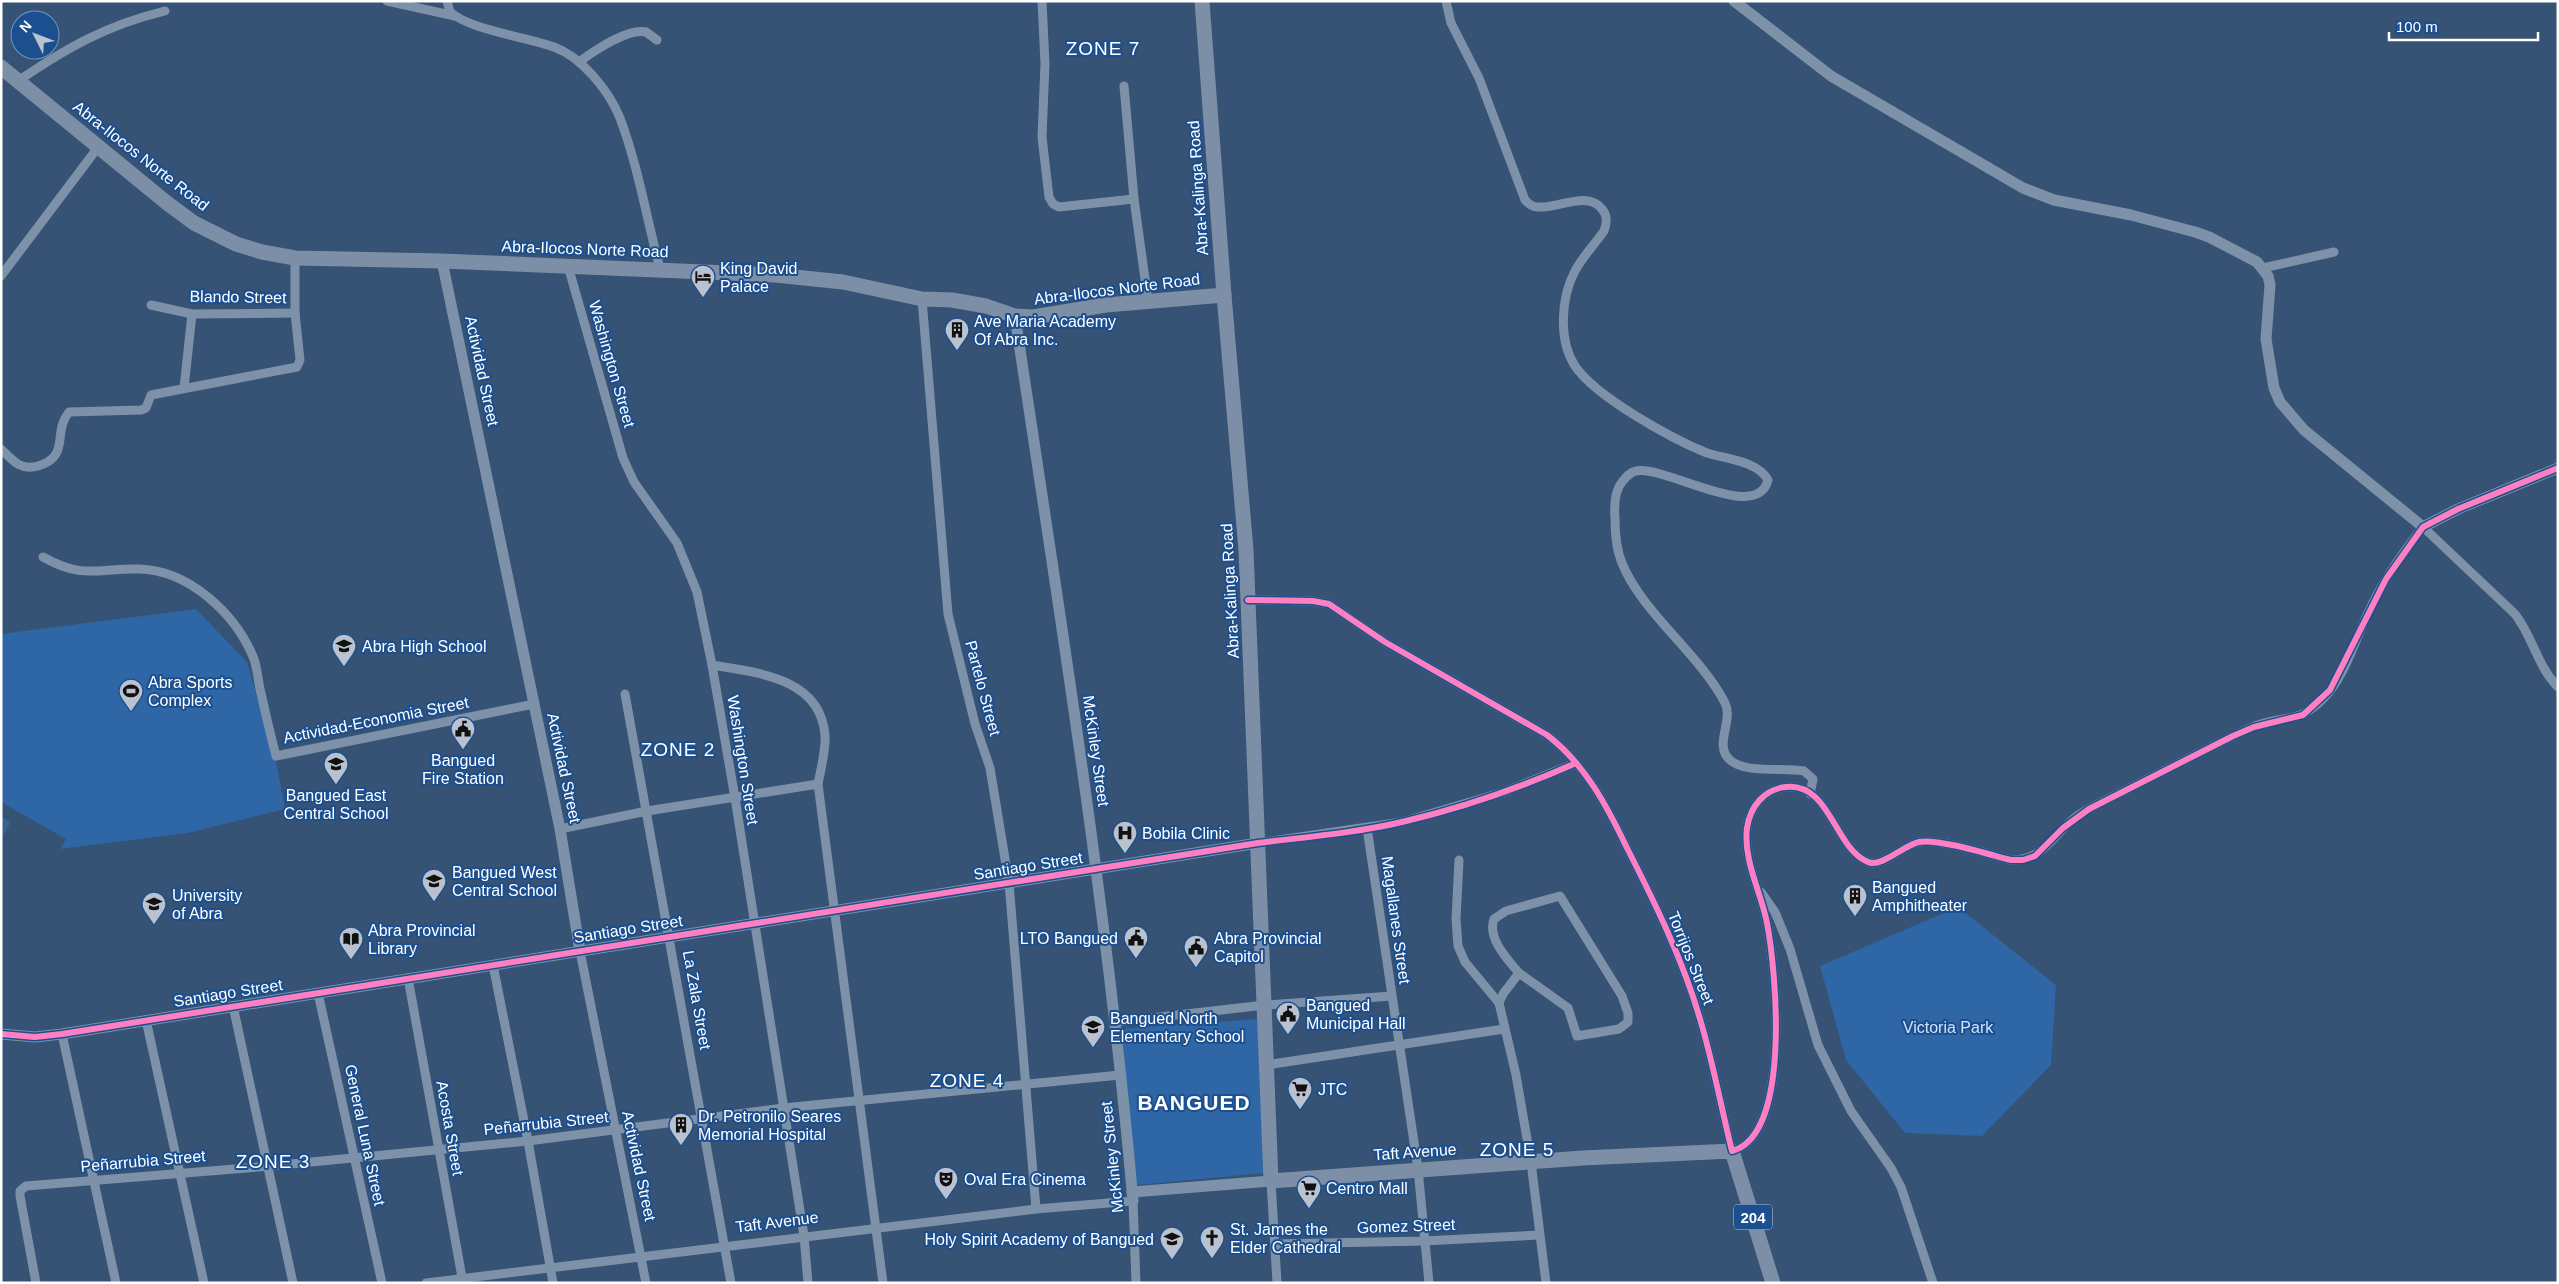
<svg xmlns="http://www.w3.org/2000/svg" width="2559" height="1284" viewBox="0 0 2559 1284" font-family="Arial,sans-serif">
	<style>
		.green { fill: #2f66a5 }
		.water { fill: #3b618d }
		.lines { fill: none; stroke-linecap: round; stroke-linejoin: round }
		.minor { stroke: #7d92a8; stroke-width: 9 }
		.tertiary { stroke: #7d92a8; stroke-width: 11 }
		.primary { stroke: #7d8ea7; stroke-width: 15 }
		.cycleway-casing { stroke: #1b4f8f; stroke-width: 9 }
		.cycleway { stroke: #ff80c0; stroke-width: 6 }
		.labels { text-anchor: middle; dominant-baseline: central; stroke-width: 4; stroke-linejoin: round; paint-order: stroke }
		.shield { fill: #1b4f8f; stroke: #bbcadd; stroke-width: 1 }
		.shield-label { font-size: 15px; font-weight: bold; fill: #fff }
		.street-label { font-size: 16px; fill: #fff; stroke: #1b4f8f }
		.poi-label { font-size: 16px; fill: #fff; stroke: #1b4f8f; text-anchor: start }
		.park-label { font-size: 16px; fill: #cfe3fa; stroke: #1b4f8f }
		.quarter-label { font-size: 19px; letter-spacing: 1px; fill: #fff; stroke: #1b4f8f }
		.district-label { font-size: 21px; font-weight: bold; letter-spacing: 1px; fill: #fff; stroke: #1b4f8f }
	</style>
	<rect width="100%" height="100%" fill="#365274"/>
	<g class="green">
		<path d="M 196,609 L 247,662 L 276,761 L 285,809 L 188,833 L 60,849 L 66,839 L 1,802 L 1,634 Z"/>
		<path d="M 1958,907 L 2056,985 L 2051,1065 L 1982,1136 L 1905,1133 L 1846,1060 L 1820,966 Z"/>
		<path d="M 1259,1019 L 1265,1173 L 1136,1185 L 1118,1029 Z"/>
	</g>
	<path class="water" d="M 1,817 L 11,822 L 1,839 Z"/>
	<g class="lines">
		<g class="minor">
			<path d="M 387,1 L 455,16"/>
			<path d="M 447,1 L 450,12 C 470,30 527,37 554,47 C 582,57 609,91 620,118 C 638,166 647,220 660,269"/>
			<path d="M 1042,1 L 1045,64 L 1042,137 L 1049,197 L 1053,204 L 1059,207 L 1134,199"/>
			<path d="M 1446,1 L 1451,23 L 1479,78 L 1525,200 C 1529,204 1532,207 1538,207 C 1558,209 1587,190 1602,209 C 1608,216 1607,223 1604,231 C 1595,244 1583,256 1575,271 C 1561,297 1558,340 1575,366 C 1596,397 1672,439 1707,453 C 1726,459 1758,461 1768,480 C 1757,524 1666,465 1636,471 C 1630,472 1626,477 1622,482 C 1614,492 1614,506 1615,518 C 1615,533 1616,549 1622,563 C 1642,613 1700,654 1725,703 C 1734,721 1713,745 1730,760 C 1745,774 1784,767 1804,771 L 1813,779 L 1810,794"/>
			<path d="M 579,62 C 594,51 628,28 646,32 L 657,40"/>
			<path d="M 18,81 C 68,47 107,25 165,11"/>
			<path d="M 1124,86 L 1134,199 L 1148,301"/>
			<path d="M 568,266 L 623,458 L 634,482 L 677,543 L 697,592 L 712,665 L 735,798 L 804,1236 L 808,1283"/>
			<path d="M 2263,268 L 2334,252"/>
			<path d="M 1,276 L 99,146"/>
			<path d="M 922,299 L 948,614 L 975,724 L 990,768 L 1009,883 L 1036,1209"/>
			<path d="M 151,305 L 192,314 L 295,313"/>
			<path d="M 184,388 L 192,314"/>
			<path d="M 1,449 C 13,461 21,471 38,466 C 71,456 52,433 69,412 L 141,410 L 146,408 L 151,395 L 297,367 L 300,360 L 295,313 L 295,258"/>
			<path d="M 43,557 C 84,580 97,568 139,569 C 189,570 236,614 254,659 C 257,668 258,679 260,689 C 265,711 270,733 276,756 L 534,704"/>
			<path d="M 1248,600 L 1313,601 L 1329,604 L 1385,642 L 1547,735 C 1585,764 1607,806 1627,848 C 1655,903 1683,960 1700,1019 C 1713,1062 1721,1107 1732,1151 C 1792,1135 1776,970 1767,923 C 1761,892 1743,860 1747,828 C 1750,807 1764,789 1786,787 C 1831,783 1833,847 1868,862 C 1881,868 1904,845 1919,842 C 1937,838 1991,855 2011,860 C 2041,861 2052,838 2072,820 C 2081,812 2093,807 2104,801 C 2153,777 2201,751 2250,728 C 2284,713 2301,727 2330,691 C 2347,669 2356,638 2368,613 C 2382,582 2402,553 2423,527 L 2515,614 C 2533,637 2537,666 2558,687"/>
			<path d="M 712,665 C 757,673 820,677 825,735 C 826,750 821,768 818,784 L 883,1283"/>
			<path d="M 625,694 L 731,1283"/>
			<path d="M 1367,828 L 1418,1169 L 1429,1283"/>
			<path d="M 560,829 L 647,811 L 818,784"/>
			<path d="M 1258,843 L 1402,822 L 1504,792 L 1576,763"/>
			<path d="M 1459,860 L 1456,919 L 1458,946 L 1465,962 L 1499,1003 L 1516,1075 L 1531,1162 L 1546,1283"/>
			<path d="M 1761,892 L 1775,912 L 1790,949 L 1818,1045 L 1851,1111 L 1891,1168 L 1901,1187 L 1933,1283"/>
			<path d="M 580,951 L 646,1283"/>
			<path d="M 493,965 L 528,1141 L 553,1283"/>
			<path d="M 408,978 L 463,1283"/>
			<path d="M 318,993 L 382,1283"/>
			<path d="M 1499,1003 L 1503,994 L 1519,973 C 1507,959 1487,938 1494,919 L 1506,911 L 1560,896 L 1622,996 L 1628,1013 L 1628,1022 L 1619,1029 L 1577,1036 L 1568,1008 L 1519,973"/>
			<path d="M 233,1006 L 293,1283"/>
			<path d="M 146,1020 L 204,1283"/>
			<path d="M 1116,1022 L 1265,1005 L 1392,996"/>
			<path d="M 62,1034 L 116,1283"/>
			<path d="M 1266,1065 L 1504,1029"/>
			<path d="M 1271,1181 L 1277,1283"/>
			<path d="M 1275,1244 L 1424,1241 L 1539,1235"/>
			<path d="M 36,1283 L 20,1196 L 20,1191 L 26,1186 L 270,1166 L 528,1141 L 783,1108 L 1120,1075"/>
			<path d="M 426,1283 L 1036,1209 L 1133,1201 L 1136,1283"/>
		</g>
		<g class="tertiary">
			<path d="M 1734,1 L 1831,76 L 2023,188 L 2054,200 L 2131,215 L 2195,232 L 2209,237 L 2257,262 L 2268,276 L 2270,285 L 2266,339 L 2274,388 L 2280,402 L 2304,430 L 2423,527 L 2458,509 L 2558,468"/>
			<path d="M 442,261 L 560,829 L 580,951"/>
			<path d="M 1015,316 C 1059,610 1107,905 1133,1201"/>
			<path d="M 1,1034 L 35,1037 L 62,1034 L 1258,843"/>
			<path d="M 1132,1192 L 1271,1181"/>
		</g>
		<g class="primary">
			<path d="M 1202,1 L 1224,295 L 1246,550 L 1271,1181 L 1583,1158 L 1732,1151 L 1773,1283"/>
			<path d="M 1,67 L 167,203 L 194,223 L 236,244 L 262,252 L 295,258 L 442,261 L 775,275 L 843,282 L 922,299 L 952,300 L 986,306 L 1015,316 L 1033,317 L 1106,305 L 1224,295"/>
		</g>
		<defs>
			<g id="cycleway">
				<path d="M 1248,600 L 1313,601 L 1329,604 L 1385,642 L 1547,735 C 1585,764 1607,806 1627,848 C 1655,903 1683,960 1700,1019 C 1713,1062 1721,1107 1732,1151 C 1792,1135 1776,970 1767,923 C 1761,892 1743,860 1747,828 C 1750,807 1764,789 1786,787 C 1831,783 1833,847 1868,862 C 1881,868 1904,845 1919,842 C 1937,838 1991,855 2011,860 L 2023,860 L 2035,856 L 2063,828 L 2089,809 L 2233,736 L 2254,727 L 2303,715 L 2330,690 L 2386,579 L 2423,527 L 2458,509 L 2558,468"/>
				<path d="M 1,1034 L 35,1037 L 62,1034 L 1258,843 C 1306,837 1355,833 1402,822 C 1462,808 1520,788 1576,763"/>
			</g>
		</defs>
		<use href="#cycleway" class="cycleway-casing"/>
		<use href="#cycleway" class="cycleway"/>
	</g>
	<defs>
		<symbol id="hotel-pin" viewBox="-11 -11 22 30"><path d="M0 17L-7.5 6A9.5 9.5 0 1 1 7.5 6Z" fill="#b9c2ce" stroke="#1b4f8f"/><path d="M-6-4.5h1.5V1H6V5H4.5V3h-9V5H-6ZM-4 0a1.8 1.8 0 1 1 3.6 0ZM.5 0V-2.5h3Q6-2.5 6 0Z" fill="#111"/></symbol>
		<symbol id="building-pin" viewBox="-11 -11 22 30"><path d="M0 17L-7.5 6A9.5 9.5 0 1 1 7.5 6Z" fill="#b9c2ce" stroke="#1b4f8f"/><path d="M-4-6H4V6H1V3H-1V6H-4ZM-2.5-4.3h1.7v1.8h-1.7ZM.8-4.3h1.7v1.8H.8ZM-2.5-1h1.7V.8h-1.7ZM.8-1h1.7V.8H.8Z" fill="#111"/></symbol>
		<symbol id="school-pin" viewBox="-11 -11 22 30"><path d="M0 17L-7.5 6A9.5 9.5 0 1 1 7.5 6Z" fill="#b9c2ce" stroke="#1b4f8f"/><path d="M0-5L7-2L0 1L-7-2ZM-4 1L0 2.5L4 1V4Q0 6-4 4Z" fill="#111"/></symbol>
		<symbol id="stadium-pin" viewBox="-11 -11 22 30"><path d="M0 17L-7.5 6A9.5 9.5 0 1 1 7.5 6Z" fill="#b9c2ce" stroke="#1b4f8f"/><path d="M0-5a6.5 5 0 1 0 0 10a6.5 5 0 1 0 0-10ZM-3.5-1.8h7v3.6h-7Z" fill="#111"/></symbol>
		<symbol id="civic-pin" viewBox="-11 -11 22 30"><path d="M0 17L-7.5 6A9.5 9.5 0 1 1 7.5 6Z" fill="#b9c2ce" stroke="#1b4f8f"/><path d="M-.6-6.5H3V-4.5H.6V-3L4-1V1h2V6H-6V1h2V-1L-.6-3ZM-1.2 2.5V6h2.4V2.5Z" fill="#111"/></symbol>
		<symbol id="hospital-pin" viewBox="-11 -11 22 30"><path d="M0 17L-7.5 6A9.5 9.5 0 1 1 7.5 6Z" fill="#b9c2ce" stroke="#1b4f8f"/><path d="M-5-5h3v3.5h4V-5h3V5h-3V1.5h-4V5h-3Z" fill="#111"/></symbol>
		<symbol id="university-pin" viewBox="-11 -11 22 30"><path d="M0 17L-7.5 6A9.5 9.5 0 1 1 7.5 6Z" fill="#b9c2ce" stroke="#1b4f8f"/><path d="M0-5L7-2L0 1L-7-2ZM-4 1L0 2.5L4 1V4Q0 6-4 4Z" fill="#111"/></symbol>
		<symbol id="library-pin" viewBox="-11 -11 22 30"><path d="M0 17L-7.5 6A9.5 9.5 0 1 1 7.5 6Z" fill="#b9c2ce" stroke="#1b4f8f"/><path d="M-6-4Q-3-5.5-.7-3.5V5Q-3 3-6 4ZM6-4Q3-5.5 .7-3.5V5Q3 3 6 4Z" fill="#111"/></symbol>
		<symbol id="supermarket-pin" viewBox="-11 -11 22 30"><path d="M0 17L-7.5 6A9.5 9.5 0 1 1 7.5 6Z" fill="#b9c2ce" stroke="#1b4f8f"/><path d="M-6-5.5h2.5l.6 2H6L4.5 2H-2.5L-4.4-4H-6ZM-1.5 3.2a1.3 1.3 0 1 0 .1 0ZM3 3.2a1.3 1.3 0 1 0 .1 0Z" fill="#111"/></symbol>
		<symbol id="theatre-pin" viewBox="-11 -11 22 30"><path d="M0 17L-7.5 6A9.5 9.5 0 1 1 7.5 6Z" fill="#b9c2ce" stroke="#1b4f8f"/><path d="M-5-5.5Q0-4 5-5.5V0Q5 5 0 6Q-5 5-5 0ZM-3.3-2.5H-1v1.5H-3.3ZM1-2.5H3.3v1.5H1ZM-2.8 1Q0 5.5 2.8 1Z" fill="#111"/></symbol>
		<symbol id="church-pin" viewBox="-11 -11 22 30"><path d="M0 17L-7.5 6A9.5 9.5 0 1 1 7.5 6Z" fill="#b9c2ce" stroke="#1b4f8f"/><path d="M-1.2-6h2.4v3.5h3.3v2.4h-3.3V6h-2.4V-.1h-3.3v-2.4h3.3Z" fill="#111"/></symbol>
	</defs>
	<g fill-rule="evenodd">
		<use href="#hotel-pin" x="689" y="263" width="28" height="38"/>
		<use href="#building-pin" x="943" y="316" width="28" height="38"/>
		<use href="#school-pin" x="330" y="632" width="28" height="38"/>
		<use href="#stadium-pin" x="117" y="677" width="28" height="38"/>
		<use href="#civic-pin" x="449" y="715" width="28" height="38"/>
		<use href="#school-pin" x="322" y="750" width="28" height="38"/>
		<use href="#hospital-pin" x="1111" y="819" width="28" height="38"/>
		<use href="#school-pin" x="420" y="867" width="28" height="38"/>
		<use href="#building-pin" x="1841" y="882" width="28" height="38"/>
		<use href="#university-pin" x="140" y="890" width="28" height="38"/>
		<use href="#civic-pin" x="1122" y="924" width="28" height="38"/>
		<use href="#library-pin" x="337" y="925" width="28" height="38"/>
		<use href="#civic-pin" x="1182" y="933" width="28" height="38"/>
		<use href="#civic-pin" x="1274" y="1000" width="28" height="38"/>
		<use href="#school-pin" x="1079" y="1013" width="28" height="38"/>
		<use href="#supermarket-pin" x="1286" y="1075" width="28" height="38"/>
		<use href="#building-pin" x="667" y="1111" width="28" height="38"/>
		<use href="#theatre-pin" x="932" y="1165" width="28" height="38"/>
		<use href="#supermarket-pin" x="1295" y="1174" width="28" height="38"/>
		<use href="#church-pin" x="1198" y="1224" width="28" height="38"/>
		<use href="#school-pin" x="1158" y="1225" width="28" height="38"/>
	</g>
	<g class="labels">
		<rect class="shield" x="1734" y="1204.5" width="38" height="25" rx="4"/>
		<g class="shield-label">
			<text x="1753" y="1217">204</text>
		</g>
		<g class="street-label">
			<text transform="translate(141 156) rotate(38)">Abra-Ilocos Norte Road</text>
			<text transform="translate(1198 188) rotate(-94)">Abra-Kalinga Road</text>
			<text transform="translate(585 249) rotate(2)">Abra-Ilocos Norte Road</text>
			<text transform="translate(1117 289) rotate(-7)">Abra-Ilocos Norte Road</text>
			<text transform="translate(238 297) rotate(1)">Blando Street</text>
			<text transform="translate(612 364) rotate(74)">Washington Street</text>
			<text transform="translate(482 371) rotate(78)">Actividad Street</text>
			<text transform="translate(1230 591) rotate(-93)">Abra-Kalinga Road</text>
			<text transform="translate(983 688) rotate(75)">Partelo Street</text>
			<text transform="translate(376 720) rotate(-11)">Actividad-Economia Street</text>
			<text transform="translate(1096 751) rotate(82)">McKinley Street</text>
			<text transform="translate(743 760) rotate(81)">Washington Street</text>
			<text transform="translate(564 768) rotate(78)">Actividad Street</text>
			<text transform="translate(1028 866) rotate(-9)">Santiago Street</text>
			<text transform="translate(1396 920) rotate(82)">Magallanes Street</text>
			<text transform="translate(628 929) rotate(-9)">Santiago Street</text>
			<text transform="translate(1691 958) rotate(68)">Torrijos Street</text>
			<text transform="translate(228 993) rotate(-9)">Santiago Street</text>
			<text transform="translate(697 1000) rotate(80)">La Zala Street</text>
			<text transform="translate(546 1123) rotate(-6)">Peñarrubia Street</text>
			<text transform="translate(450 1128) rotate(80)">Acosta Street</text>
			<text transform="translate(365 1135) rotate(78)">General Luna Street</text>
			<text transform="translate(1415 1152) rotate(-4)">Taft Avenue</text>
			<text transform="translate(1112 1157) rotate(-96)">McKinley Street</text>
			<text transform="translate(143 1161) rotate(-5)">Peñarrubia Street</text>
			<text transform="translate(639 1166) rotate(78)">Actividad Street</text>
			<text transform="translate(777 1222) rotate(-7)">Taft Avenue</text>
			<text transform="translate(1406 1226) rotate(-2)">Gomez Street</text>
		</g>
		<g class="poi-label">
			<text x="720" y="268">King David<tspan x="720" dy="18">Palace</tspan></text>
			<text x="974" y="321">Ave Maria Academy<tspan x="974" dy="18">Of Abra Inc.</tspan></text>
			<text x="362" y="646">Abra High School</text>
			<text x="148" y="682">Abra Sports<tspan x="148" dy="18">Complex</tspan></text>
			<text x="463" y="760" text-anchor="middle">Bangued<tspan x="463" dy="18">Fire Station</tspan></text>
			<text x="336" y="795" text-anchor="middle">Bangued East<tspan x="336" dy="18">Central School</tspan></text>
			<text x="1142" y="833">Bobila Clinic</text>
			<text x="452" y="872">Bangued West<tspan x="452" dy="18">Central School</tspan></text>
			<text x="1872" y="887">Bangued<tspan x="1872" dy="18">Amphitheater</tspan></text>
			<text x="172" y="895">University<tspan x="172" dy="18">of Abra</tspan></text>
			<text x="368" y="930">Abra Provincial<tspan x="368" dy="18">Library</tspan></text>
			<text x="1118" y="938" text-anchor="end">LTO Bangued</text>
			<text x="1214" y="938">Abra Provincial<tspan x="1214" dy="18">Capitol</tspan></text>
			<text x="1306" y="1005">Bangued<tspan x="1306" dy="18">Municipal Hall</tspan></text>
			<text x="1110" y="1018">Bangued North<tspan x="1110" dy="18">Elementary School</tspan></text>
			<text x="1318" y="1089">JTC</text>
			<text x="698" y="1116">Dr. Petronilo Seares<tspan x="698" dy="18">Memorial Hospital</tspan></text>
			<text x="964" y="1179">Oval Era Cinema</text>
			<text x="1326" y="1188">Centro Mall</text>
			<text x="1230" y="1229">St. James the<tspan x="1230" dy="18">Elder Cathedral</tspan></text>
			<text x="1154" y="1239" text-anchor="end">Holy Spirit Academy of Bangued</text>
		</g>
		<g class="park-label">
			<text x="1948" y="1027">Victoria Park</text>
		</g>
		<g class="quarter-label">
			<text x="1103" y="48">ZONE 7</text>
			<text x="678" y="749">ZONE 2</text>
			<text x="967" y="1080">ZONE 4</text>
			<text x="1517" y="1149">ZONE 5</text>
			<text x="273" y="1161">ZONE 3</text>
		</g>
		<g class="district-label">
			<text x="1194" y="1102">BANGUED</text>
		</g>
	</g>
	<rect width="2559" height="1284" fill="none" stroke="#ffffff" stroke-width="5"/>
	<g transform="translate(35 35) rotate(312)"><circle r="24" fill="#1b4f8f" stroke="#7695bc"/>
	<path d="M0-4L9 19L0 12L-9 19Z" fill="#b9c2ce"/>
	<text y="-8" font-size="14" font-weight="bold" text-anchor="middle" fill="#ffffff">N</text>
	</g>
	<path d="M2389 32v8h149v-8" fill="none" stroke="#ffffff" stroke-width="2.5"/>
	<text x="2396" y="32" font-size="15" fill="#ffffff" stroke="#1b4f8f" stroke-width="4" paint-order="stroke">100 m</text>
</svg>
